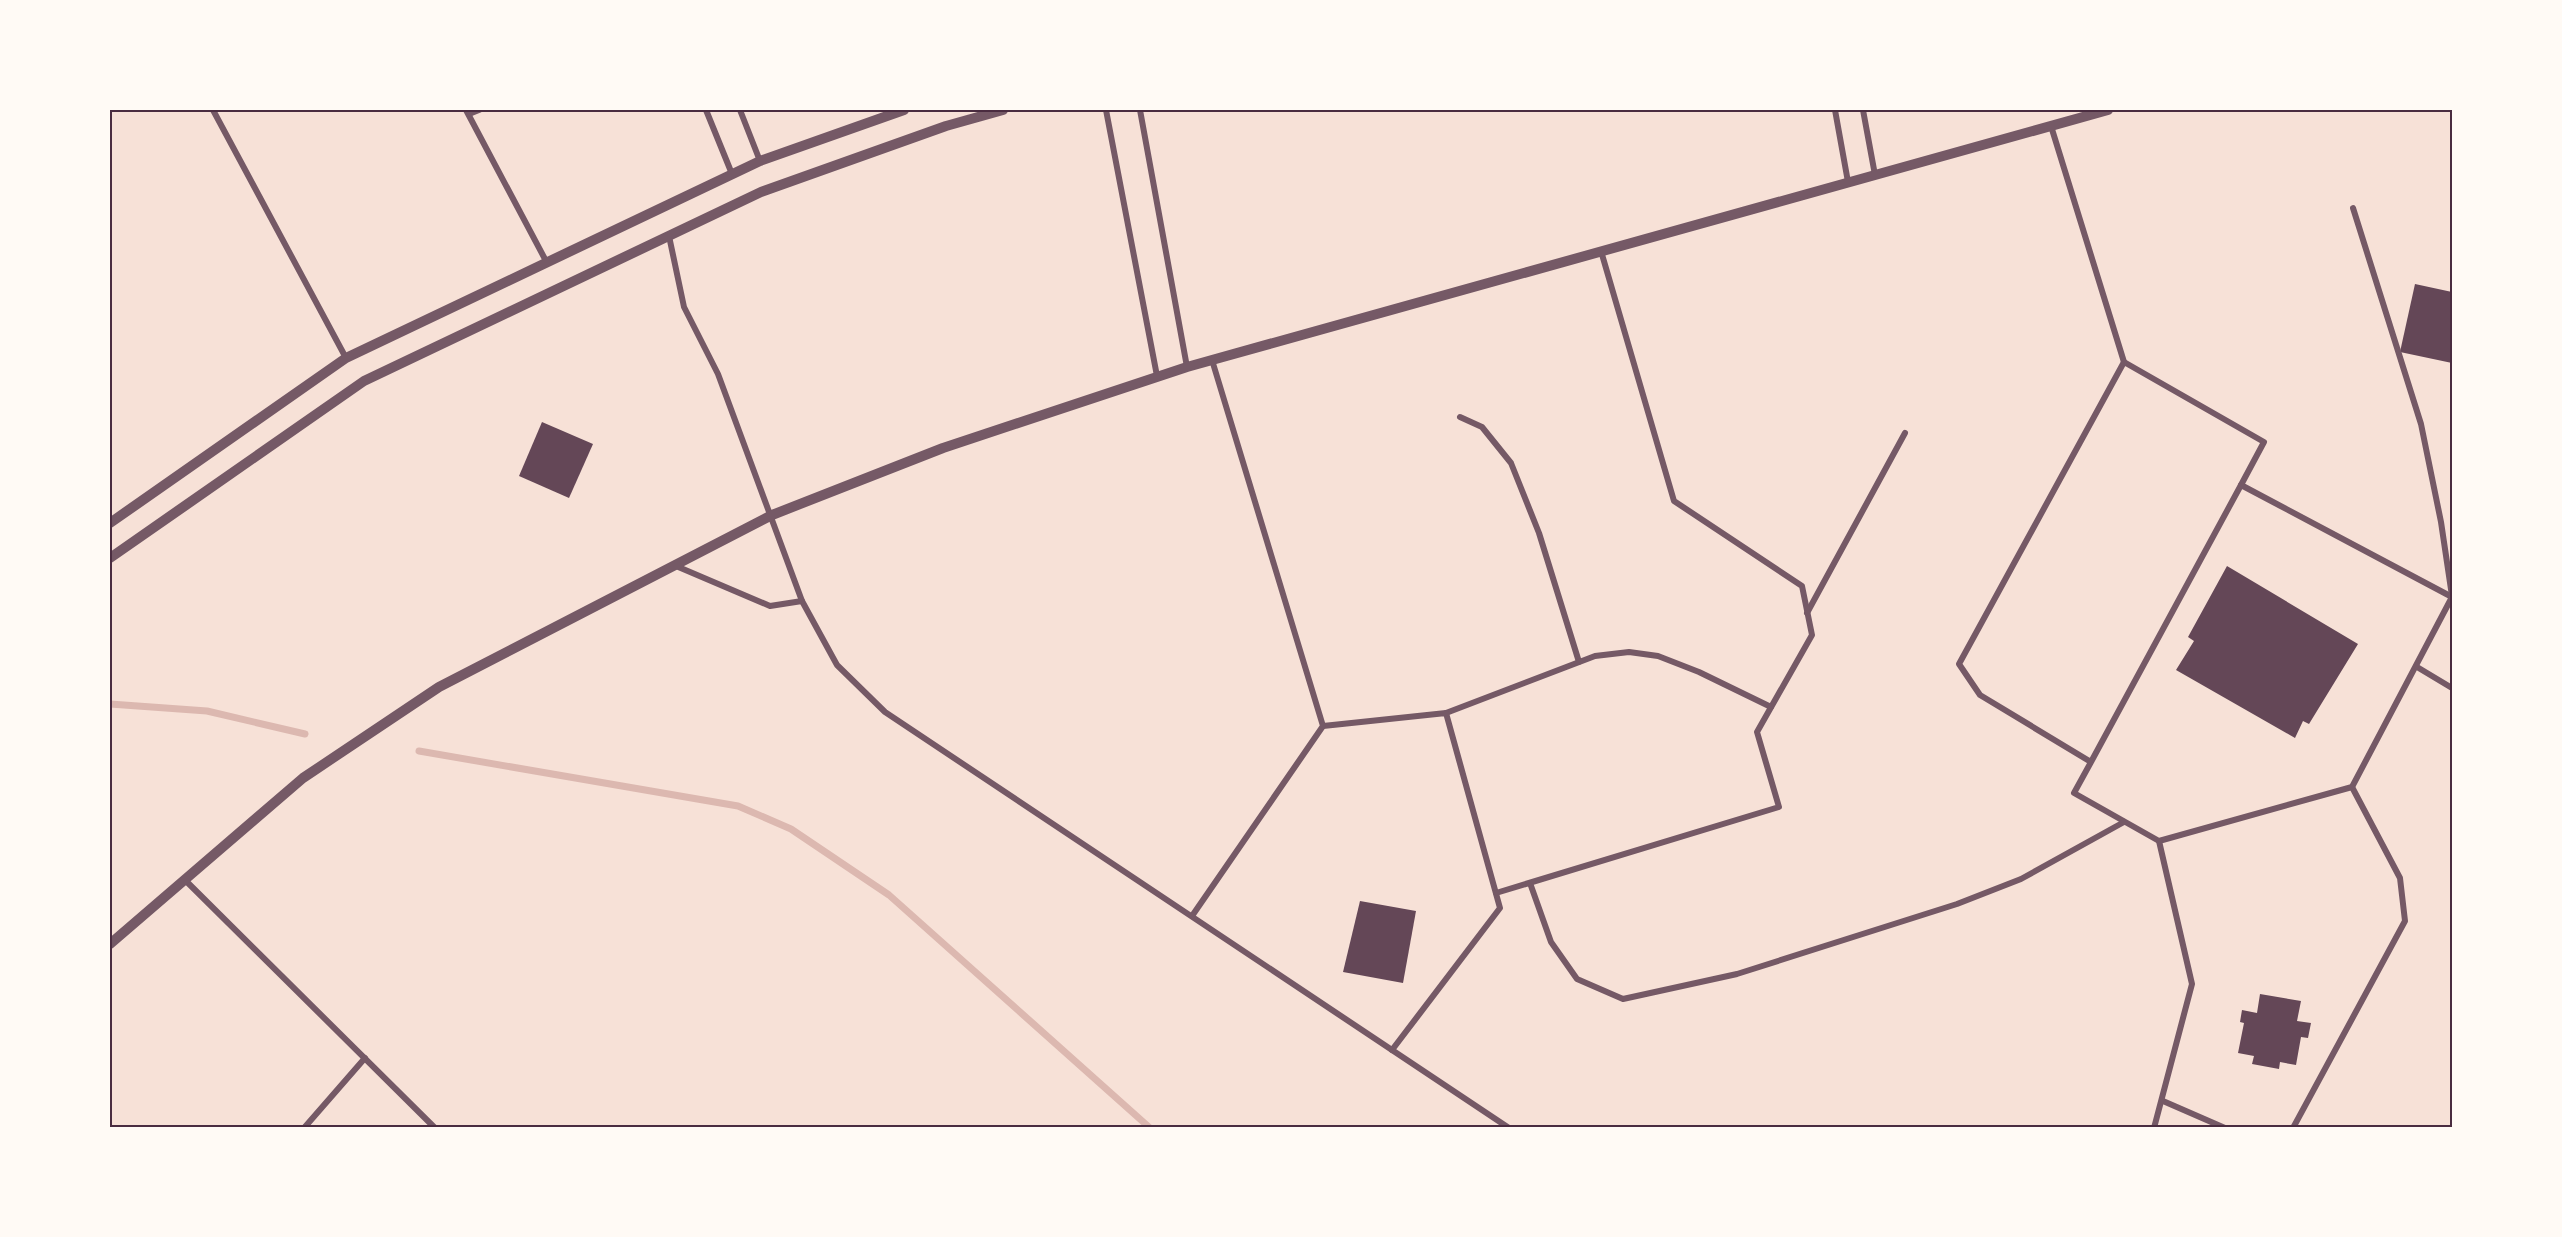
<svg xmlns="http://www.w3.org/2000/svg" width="2562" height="1237" viewBox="0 0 2562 1237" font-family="'Varela Round',sans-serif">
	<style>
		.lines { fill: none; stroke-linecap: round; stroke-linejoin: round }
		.stream { stroke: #dcb8b0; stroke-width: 7 }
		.building { fill: #644757 }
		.minor { stroke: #755966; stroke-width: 6 }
		.tertiary { stroke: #755966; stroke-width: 10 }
		.neatline { fill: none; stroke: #4a2c40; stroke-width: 2 }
	</style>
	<rect width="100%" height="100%" fill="#f7e1d7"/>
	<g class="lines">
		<g class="stream">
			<path d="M 110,704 L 207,711 L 305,734"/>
			<path d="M 419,751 L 738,806 L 791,829 L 889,895 L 1150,1128"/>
		</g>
	</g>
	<g class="building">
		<path d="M 2415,284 L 2452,292 L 2452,363 L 2400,352 Z"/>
		<path d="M 542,422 L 593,444 L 569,498 L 519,476 Z"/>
		<path d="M 2227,566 L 2358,644 L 2309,724 L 2303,721 L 2295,738 L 2176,670 L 2194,641 L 2188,637 Z"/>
		<path d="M 1360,901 L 1416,911 L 1403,983 L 1343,972 Z"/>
		<path d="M 2260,994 L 2301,1001 L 2297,1021 L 2311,1023 L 2308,1038 L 2301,1037 L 2296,1065 L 2280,1062 L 2279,1069 L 2252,1064 L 2254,1056 L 2238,1053 L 2244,1023 L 2240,1022 L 2242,1010 L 2257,1013 Z"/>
	</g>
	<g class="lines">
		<g class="minor">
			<path d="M 213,110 L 346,358"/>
			<path d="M 466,110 L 546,261"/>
			<path d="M 706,110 L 732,174"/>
			<path d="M 740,110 L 760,161"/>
			<path d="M 1106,110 L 1157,376"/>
			<path d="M 1140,110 L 1187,367"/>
			<path d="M 1835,110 L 1848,182"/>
			<path d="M 1863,110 L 1875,175"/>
			<path d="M 469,114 L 479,110"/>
			<path d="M 2051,126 L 2124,362"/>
			<path d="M 2353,208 L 2421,424 L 2441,522 L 2452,596"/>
			<path d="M 669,236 L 684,307 L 718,374 L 802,601 L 837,665 L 885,712 L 1509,1128"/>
			<path d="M 1460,417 L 1482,427 L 1511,463 L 1539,533 L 1579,662"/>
			<path d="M 2241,485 L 2452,597"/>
			<path d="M 676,566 L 770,606 L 802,601"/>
			<path d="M 1807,613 L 1905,433"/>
			<path d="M 2417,667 L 2452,688"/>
			<path d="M 1446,713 L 1595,656 L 1629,652 L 1658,656 L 1699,672 L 1771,707"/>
			<path d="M 1323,726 L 1446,713 L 1500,908 L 1392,1050"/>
			<path d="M 2091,762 L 1980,695 L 1959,664 L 2124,362 L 2264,442 L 2241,485 L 2091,762 L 2074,793 L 2159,841 L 2352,787 L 2452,597"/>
			<path d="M 184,879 L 435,1128"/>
			<path d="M 1530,883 L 1551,942 L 1577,979 L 1623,999 L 1737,974 L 1957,904 L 2021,879 L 2124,822"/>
			<path d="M 1496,893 L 1779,807 L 1757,732 L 1812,635 L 1802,586 L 1674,501 L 1601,251"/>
			<path d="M 1192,916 L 1323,726 L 1212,360"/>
			<path d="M 2163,1101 L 2225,1128"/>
			<path d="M 304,1128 L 365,1058"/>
			<path d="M 2154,1128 L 2192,984 L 2159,841"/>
			<path d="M 2293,1128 L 2405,921 L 2400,878 L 2352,787"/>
		</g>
		<g class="tertiary">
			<path d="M 110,523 L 346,358 L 760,161 L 904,110"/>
			<path d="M 110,558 L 364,381 L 761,192 L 946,126 L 1003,110"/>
			<path d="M 110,944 L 303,778 L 439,687 L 772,515 L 943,448 L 1187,367 L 2108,110"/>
		</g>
	</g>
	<rect width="2562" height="1237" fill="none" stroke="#fffaf5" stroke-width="222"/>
	<rect x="111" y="111" width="2340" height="1015" class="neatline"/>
</svg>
